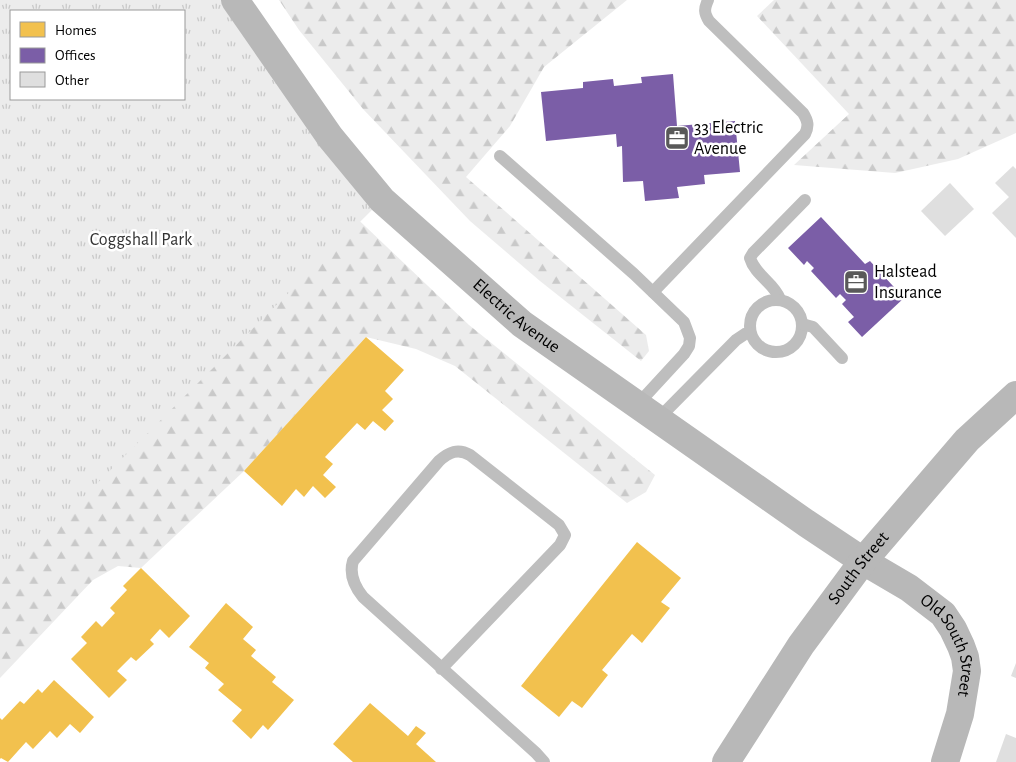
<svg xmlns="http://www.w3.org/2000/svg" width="1016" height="762" viewBox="0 0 1016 762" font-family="'Alegreya Sans',sans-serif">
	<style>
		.forest { fill: url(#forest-firs) }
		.park { fill: url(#park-tufts); fill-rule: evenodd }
		.homes { fill: #f2c14e }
		.offices { fill: #7b5ea7 }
		.building { fill: #dfdfdf }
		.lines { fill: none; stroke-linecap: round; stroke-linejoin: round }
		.lane { stroke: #bebebe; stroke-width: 12 }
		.secondary { stroke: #b8b8b8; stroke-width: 28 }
		.labels { text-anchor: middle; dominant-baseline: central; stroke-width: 5; stroke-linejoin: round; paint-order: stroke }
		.poi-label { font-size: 18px; fill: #000; stroke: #fff; text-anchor: start }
		.park-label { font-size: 18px; fill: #333; stroke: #fff }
		.street-label { font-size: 18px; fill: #000; stroke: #fff }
	</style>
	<defs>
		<pattern id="forest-firs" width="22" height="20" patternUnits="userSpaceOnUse" patternTransform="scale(1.25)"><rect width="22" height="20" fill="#ececec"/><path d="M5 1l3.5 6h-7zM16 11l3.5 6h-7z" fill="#c9c9c9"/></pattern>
		<pattern id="park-tufts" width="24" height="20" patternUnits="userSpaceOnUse" patternTransform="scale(1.25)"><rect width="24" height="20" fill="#ececec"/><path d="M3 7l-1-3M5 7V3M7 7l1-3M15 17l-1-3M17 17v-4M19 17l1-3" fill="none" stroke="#c9c9c9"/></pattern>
	</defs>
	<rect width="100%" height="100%" fill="#fff"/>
	<g class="forest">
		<path d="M 0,0 L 11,11 L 11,99 L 184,99 L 284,149 L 469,325 L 655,475 L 646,492 L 627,503 L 455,366 L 416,349 L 366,337 L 244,471 L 141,568 L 118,566 L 93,580 L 0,678 Z"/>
		<path d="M 279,0 L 627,0 L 544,67 L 510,126 L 466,177 L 646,335 L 649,351 L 641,361 L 540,281 L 470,221 L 363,109 L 299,30 Z"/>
		<path d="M 774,0 L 1016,0 L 1016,133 L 958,159 L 895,173 L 794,165 L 849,114 L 757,16 Z"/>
	</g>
	<path class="park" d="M 0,0 L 235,0 L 382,200 L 0,580 ZM 11,11 L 184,11 L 184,99 L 11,99 Z"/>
	<g class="homes">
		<path d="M 366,337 L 404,370 L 385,391 L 393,399 L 382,410 L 394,421 L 385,431 L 373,421 L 365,430 L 357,423 L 325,457 L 333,464 L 323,475 L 336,487 L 325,498 L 313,486 L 304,497 L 296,489 L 282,506 L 244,471 Z"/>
		<path d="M 637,542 L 681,578 L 661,602 L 670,608 L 642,643 L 632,634 L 602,670 L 608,675 L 582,708 L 572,701 L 559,717 L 521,686 Z"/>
		<path d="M 141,568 L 190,616 L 169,638 L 160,629 L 150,640 L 154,644 L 136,661 L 131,657 L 117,671 L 127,680 L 109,698 L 71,659 L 87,643 L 81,637 L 96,621 L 102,627 L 115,613 L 110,608 L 127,590 L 123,586 Z"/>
		<path d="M 226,603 L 253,627 L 243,639 L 256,650 L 251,656 L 276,677 L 272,682 L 294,700 L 268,730 L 263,725 L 251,739 L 232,721 L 242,710 L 218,690 L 224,684 L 205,668 L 209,663 L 189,647 Z"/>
		<path d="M 54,680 L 94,717 L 80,733 L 70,724 L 57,738 L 50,731 L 33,749 L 26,742 L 8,762 L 1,758 L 0,759 L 0,718 L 2,720 L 20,701 L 24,704 L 38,689 L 42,693 Z"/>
		<path d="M 370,703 L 408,736 L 416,726 L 426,733 L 416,744 L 436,762 L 353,762 L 333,744 Z"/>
	</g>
	<g class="offices">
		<path d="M 673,74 L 677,126 L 735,121 L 740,172 L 704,175 L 705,184 L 677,187 L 679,198 L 645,201 L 643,181 L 623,182 L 622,146 L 617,147 L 616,134 L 546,141 L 541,92 L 583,88 L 583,82 L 613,79 L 614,86 L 642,83 L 641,77 Z"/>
		<path d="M 821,217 L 865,264 L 870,261 L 904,298 L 862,337 L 848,322 L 854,317 L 842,304 L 846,300 L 840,294 L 836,298 L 811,271 L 814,268 L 807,261 L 804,265 L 788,248 Z"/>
	</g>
	<g class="building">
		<path d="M 1013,166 L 1016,169 L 1016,238 L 992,213 L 1009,197 L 995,183 Z"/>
		<path d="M 950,183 L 974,209 L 945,236 L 921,211 Z"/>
		<path d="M 1016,663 L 1016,678 L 1011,676 Z"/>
		<path d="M 1006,734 L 1016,738 L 1016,762 L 996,762 Z"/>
	</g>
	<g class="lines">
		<g class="lane">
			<path d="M 500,156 L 634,274 L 684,322 L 690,338 L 689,346 L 684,354 L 637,405"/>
			<path d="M 653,292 L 805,134 C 809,126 808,121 803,113 L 709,21 C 704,13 704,9 708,0"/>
			<path d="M 780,299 C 774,283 755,275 750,258 L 753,253 L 805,200"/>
			<circle cx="776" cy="326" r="26"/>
			<path d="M 802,324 L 813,327 L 842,358"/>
			<path d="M 658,419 L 736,340 L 745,334 L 750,333"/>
			<path d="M 441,669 L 560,545 L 565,535 L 559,525 L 470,455 C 458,448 449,452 439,461 L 353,561 C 349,574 355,587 363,597 L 536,753 L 544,762"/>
		</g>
		<g class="secondary">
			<path id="s1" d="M 235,0 L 330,137 L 382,200 L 522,324 L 806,523 L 863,561 L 909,588 L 943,614 L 953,629 L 961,646 L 965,657 L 967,671 L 960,714 L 945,762"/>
			<path id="s2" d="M 726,762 L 801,645 L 863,561 L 967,440 L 1016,395"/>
		</g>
	</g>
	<defs>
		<symbol id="office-square" viewBox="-11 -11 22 22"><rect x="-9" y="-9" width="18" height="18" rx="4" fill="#595959" stroke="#fff"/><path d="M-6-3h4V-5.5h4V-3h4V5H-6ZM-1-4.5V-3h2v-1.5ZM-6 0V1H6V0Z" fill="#fff"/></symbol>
	</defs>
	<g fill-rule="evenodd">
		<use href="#office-square" x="663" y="124" width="28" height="28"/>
		<use href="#office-square" x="842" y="268" width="28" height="28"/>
	</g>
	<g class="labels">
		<g class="poi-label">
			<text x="694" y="128">33 Electric<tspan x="694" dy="21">Avenue</tspan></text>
			<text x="874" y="272">Halstead<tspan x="874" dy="21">Insurance</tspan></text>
		</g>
		<g class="park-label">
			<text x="141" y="240">Coggshall Park</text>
		</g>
		<g class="street-label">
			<text stroke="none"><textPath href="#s1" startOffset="426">Electric Avenue</textPath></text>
			<text stroke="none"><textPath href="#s2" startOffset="235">South Street</textPath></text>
			<text stroke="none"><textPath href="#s1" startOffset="978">Old South Street</textPath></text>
		</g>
	</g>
	<rect x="10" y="10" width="175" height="90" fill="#ffffff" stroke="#999999"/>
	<rect x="20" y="22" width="25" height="15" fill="#f2c14e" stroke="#999999"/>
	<text x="55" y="35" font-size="15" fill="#000000">Homes</text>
	<rect x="20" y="48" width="25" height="15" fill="#7b5ea7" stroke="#999999"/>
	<text x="55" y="60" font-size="15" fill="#000000">Offices</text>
	<rect x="20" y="72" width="25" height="15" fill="#dfdfdf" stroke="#999999"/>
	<text x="55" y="85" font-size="15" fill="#000000">Other</text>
</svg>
